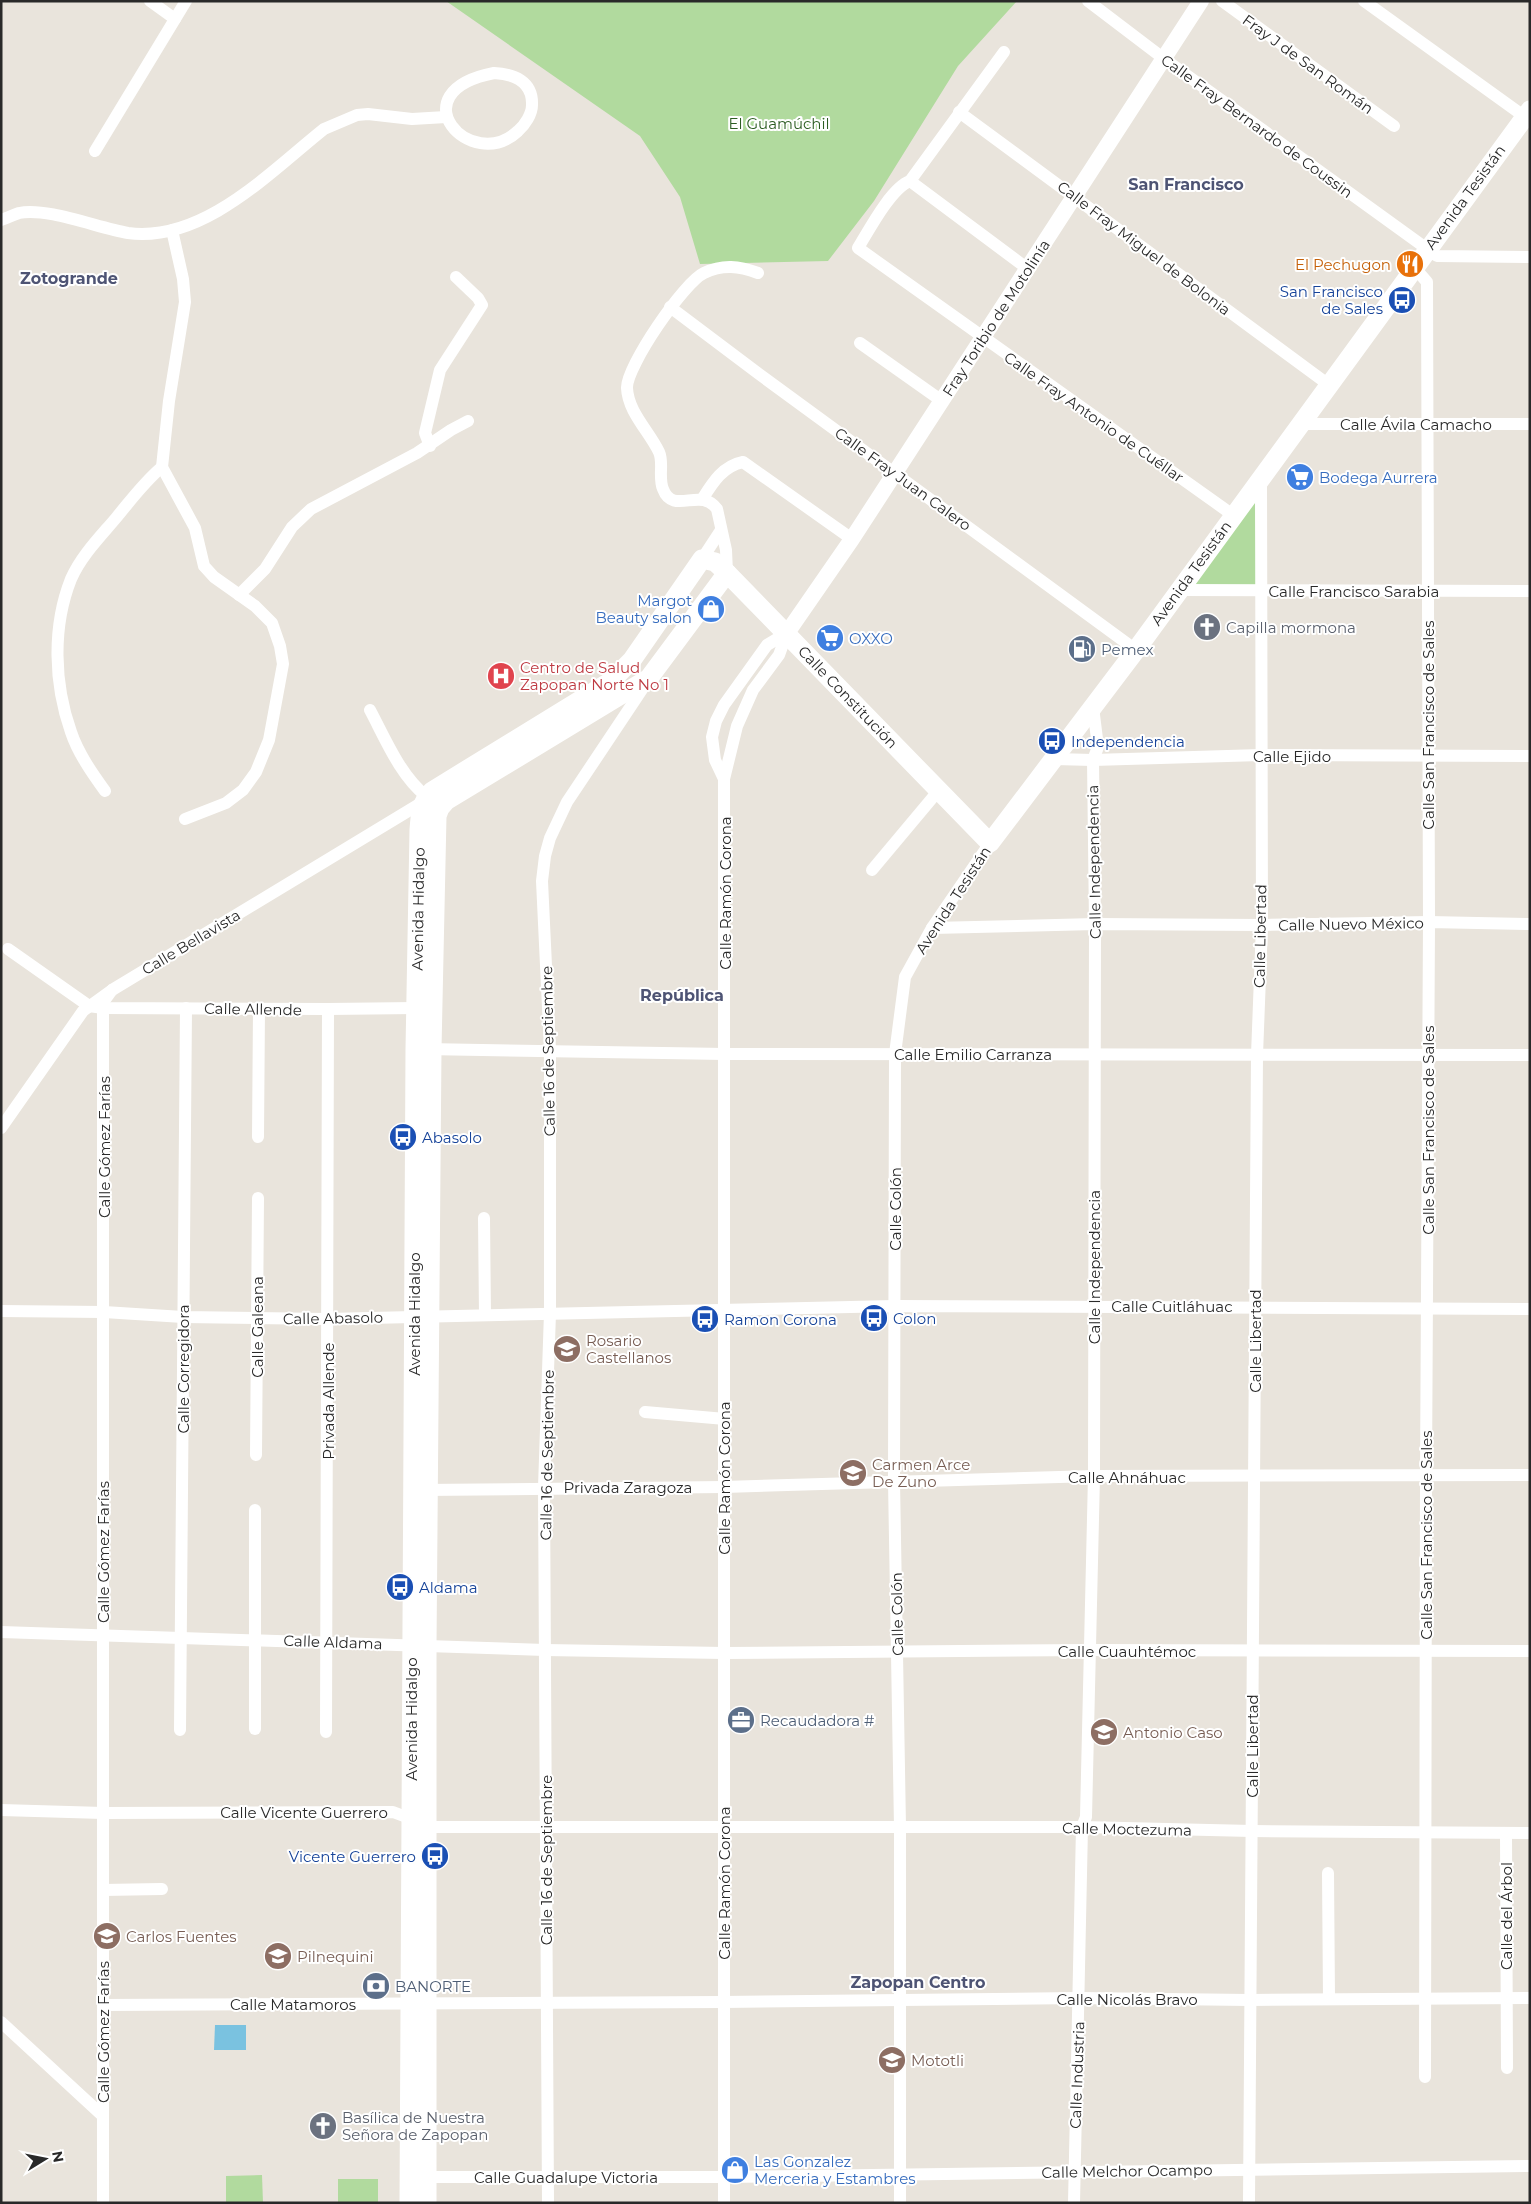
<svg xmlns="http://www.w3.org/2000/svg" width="1531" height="2204" viewBox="0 0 1531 2204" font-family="Montserrat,sans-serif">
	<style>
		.green { fill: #b1da9e }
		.water { fill: #7ac2e0 }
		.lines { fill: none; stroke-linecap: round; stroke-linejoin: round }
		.minor { stroke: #fff; stroke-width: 12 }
		.tertiary { stroke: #fff; stroke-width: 16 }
		.secondary { stroke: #fff; stroke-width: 19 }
		.labels { text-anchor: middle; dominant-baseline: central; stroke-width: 4; stroke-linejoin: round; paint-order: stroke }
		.street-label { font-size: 15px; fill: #292929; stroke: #fff }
		.park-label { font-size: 15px; fill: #2c5d22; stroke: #fff }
		.food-label { font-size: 15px; fill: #c56008; stroke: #fff; text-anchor: end }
		.transit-label { font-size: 15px; fill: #164399; stroke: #fff; text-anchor: start }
		.shop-label { font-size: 15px; fill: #366cbe; stroke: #fff; text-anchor: start }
		.worship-label { font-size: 15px; fill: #5b616d; stroke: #fff; text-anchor: start }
		.service-label { font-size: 15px; fill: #4e5e75; stroke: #fff; text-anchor: start }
		.health-label { font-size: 15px; fill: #be3a42; stroke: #fff; text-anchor: start }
		.education-label { font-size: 15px; fill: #785e54; stroke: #fff; text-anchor: start }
		.neighbourhood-label { font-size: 16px; font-weight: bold; fill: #4e5474; stroke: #fff }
	</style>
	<rect width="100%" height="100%" fill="#e9e4dc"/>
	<g class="green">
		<path d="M 446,1 L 1017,1 L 958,66 L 874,201 L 828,261 L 700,264 L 680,197 L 640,136 Z"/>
		<path d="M 1255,501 L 1257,587 L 1189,587 Z"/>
		<path d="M 262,2175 L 263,2203 L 226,2203 L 226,2176 Z"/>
		<rect x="338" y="2179" width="40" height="24"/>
	</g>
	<path class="water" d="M 215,2025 L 246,2025 L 246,2050 L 214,2050 Z"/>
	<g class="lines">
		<g class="minor">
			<path d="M 150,1 L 175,19"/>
			<path d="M 1088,1 L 1163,58 L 1437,256 L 1530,257"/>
			<path d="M 1222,1 L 1394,126"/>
			<path d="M 1364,1 L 1525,117"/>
			<path d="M 1004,52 L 910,181 C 891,188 869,230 858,248 L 1233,515"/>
			<path d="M 494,73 C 514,74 533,81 532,105 C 532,114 525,125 518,131 C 471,175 396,92 494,73 Z"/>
			<path d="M 959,112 L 1329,385"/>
			<path d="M 95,151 L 186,1"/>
			<path d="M 910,181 L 1028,269"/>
			<path d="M 1,220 C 7,218 13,215 19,213 C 47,207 98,228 128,233 C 203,243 270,172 324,129 L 357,115 L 368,114 L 412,119 L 446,117"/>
			<path d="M 172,230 L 183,279 L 185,302 L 169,401 L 162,467 L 195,528 L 204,566 L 214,577 L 255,606 L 272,623 L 280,646 L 283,664 L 269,740 L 256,772 L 243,790 L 226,803 L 185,819"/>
			<path d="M 1414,267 L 1427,282 L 1429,922 L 1426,1476 L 1425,2077"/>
			<path d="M 670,307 L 759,374 L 1136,650"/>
			<path d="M 860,343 L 942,401"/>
			<path d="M 1301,424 L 1530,424"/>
			<path d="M 430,446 L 425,433 L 440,370 L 482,305 L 478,298 L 456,277"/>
			<path d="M 703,498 C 713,482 723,466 743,462 L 852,539"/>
			<path d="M 702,559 L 721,530"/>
			<path d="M 727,573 L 726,550 L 717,509 C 701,486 673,516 663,489 C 658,477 664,463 659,452 C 649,431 628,412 627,388 C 626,367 684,282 704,273 C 723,264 739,266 758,273"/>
			<path d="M 1179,590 L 1530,591"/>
			<path d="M 239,595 L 265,569 L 292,527 L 311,509 L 417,453 L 451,430 L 468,421"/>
			<path d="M 370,710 C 386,740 400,775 426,796"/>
			<path d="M 1054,759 L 1093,760 L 1261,755 L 1530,756"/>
			<path d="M 724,779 L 737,726 L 753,690 L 779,655 L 787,633"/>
			<path d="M 105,791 C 92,773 78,753 71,732 C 54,684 52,627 71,579 C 81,556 100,537 116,518 C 131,500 144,482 162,467"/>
			<path d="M 872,870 L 939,790"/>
			<path d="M 932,928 L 1095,924 L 1262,925 L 1429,922 L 1530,924"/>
			<path d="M 8,949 L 89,1006 L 103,1008 L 328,1009 L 416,1008"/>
			<path d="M 425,1049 L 725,1054 L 1530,1055"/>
			<path d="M 1,1128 L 83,1011 L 112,990 L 423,802"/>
			<path d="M 258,1137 L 259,1008"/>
			<path d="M 484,1218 L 485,1315"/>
			<path d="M 1,1311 L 104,1312 L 183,1317 L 327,1319 L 895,1306 L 1530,1309"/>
			<path d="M 645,1412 L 725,1419"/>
			<path d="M 256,1455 L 258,1198"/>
			<path d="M 422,1490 L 724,1487 L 1094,1476 L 1530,1475"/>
			<path d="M 1,1632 L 545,1650 L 724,1653 L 1091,1650 L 1530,1651"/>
			<path d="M 255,1729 L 255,1510"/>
			<path d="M 180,1730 L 186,1008"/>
			<path d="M 326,1732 L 328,1009"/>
			<path d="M 1,1810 L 103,1813 L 393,1812 L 433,1827 L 1082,1827 L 1252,1831 L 1530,1833"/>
			<path d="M 1506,1833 L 1507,2068"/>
			<path d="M 1328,1873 L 1329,1999"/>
			<path d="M 103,1890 L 162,1889"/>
			<path d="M 103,2005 L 723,2002 L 1079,1998 L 1250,2000 L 1530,1998"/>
			<path d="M 1,2022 L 103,2116"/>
			<path d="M 419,2177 L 724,2177 L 1530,2166"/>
			<path d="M 103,2203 L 103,1008 L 104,1001 L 112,990"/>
			<path d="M 548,2203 L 544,1487 L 550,1313 L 550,1050 L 542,881 L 545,856 L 550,838 L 567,802 L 647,682"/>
			<path d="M 724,2203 L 724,779 L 715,760 L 712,737 L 716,721 L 724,705 L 767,645 L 787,633"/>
			<path d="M 900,2203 L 900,1827 L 894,1481 L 895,1054 L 905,977 L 932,928 L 990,843"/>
			<path d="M 1074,2203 L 1082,1827 L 1086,1817 L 1094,1476 L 1095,924 L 1093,760 L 1098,747 L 1093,707"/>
			<path d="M 1249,2203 L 1257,1055 L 1262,925 L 1261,480"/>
		</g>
		<path class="tertiary" d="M 787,633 L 852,539 L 1201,1"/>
		<g class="secondary">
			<path d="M 409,2203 L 415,1049 L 419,830 C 420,815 421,801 432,791 L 611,681 L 632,660 L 702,559 L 715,562 L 727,573 L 990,843 L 1136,650 L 1530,110"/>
			<path d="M 427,2203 L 427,1646 L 432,1049 L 437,816 L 440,808 L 446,801 L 649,678 L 727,573"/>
		</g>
	</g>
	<defs>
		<symbol id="restaurant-disc" viewBox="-11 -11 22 22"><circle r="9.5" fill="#e8710a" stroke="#fff"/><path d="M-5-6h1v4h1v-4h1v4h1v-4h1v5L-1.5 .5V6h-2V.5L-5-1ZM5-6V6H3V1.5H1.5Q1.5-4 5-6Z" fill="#fff"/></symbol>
		<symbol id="bus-disc" viewBox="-11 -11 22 22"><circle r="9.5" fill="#1a4fb4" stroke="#fff"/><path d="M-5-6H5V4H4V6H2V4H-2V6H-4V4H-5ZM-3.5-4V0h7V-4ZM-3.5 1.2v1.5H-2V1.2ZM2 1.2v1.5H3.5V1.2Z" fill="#fff"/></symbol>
		<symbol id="supermarket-disc" viewBox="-11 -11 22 22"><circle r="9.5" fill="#3f7fe0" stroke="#fff"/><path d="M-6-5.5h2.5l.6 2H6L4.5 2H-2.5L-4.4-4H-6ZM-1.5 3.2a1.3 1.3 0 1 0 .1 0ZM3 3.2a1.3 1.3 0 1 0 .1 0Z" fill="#fff"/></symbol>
		<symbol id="shop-disc" viewBox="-11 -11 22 22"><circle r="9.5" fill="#3f7fe0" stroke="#fff"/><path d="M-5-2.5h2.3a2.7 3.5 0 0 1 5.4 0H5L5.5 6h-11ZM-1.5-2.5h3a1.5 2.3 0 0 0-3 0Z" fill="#fff"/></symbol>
		<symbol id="church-disc" viewBox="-11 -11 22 22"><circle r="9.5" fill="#6b7280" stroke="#fff"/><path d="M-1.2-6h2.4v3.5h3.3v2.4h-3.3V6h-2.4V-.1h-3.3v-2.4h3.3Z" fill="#fff"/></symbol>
		<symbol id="fuel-disc" viewBox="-11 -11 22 22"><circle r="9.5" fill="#5c6f8a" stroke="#fff"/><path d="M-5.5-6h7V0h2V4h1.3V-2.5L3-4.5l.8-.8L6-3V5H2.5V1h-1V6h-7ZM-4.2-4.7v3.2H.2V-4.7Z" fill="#fff"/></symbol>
		<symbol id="hospital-disc" viewBox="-11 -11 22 22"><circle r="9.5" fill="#e0444e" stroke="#fff"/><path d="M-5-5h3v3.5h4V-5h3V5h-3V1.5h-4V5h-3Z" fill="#fff"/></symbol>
		<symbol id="school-disc" viewBox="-11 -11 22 22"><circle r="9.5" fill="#8d6e63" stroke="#fff"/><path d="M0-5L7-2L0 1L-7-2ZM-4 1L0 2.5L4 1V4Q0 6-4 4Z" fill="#fff"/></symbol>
		<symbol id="office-disc" viewBox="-11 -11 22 22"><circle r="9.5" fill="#5c6f8a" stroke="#fff"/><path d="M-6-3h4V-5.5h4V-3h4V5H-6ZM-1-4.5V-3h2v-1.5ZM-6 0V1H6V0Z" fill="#fff"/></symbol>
		<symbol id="bank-disc" viewBox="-11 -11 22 22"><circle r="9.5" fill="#5c6f8a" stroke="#fff"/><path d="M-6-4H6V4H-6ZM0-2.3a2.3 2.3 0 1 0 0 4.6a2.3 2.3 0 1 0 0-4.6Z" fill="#fff"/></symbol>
	</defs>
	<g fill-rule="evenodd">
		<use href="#restaurant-disc" x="1394" y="248" width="32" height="32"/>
		<use href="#bus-disc" x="1386" y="284" width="32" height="32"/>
		<use href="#supermarket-disc" x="1284" y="461" width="32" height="32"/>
		<use href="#shop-disc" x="695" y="593" width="32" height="32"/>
		<use href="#church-disc" x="1191" y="611" width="32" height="32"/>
		<use href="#supermarket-disc" x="814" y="622" width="32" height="32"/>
		<use href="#fuel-disc" x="1066" y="633" width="32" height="32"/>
		<use href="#hospital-disc" x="485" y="660" width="32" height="32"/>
		<use href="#bus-disc" x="1036" y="725" width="32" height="32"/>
		<use href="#bus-disc" x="387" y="1121" width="32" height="32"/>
		<use href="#bus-disc" x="858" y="1302" width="32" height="32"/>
		<use href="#bus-disc" x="689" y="1303" width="32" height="32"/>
		<use href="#school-disc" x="551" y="1333" width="32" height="32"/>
		<use href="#school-disc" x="837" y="1457" width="32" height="32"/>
		<use href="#bus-disc" x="384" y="1571" width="32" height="32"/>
		<use href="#office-disc" x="725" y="1704" width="32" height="32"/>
		<use href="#school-disc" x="1088" y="1716" width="32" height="32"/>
		<use href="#bus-disc" x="419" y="1840" width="32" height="32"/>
		<use href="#school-disc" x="91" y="1920" width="32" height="32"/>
		<use href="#school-disc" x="262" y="1940" width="32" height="32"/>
		<use href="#bank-disc" x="360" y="1970" width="32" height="32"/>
		<use href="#school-disc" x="876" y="2044" width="32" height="32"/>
		<use href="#church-disc" x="307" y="2110" width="32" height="32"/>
		<use href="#shop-disc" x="719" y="2154" width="32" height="32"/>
	</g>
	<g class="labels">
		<g class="street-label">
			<text transform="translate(1308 64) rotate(36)">Fray J de San Román</text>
			<text transform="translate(1257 126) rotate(36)">Calle Fray Bernardo de Coussin</text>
			<text transform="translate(1465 197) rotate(-54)">Avenida Tesistán</text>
			<text transform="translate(1144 248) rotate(37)">Calle Fray Miguel de Bolonia</text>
			<text transform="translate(996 318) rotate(-57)">Fray Toribio de Motolinía</text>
			<text transform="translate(1094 417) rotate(35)">Calle Fray Antonio de Cuéllar</text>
			<text x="1416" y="424">Calle Ávila Camacho</text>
			<text transform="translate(903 479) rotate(36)">Calle Fray Juan Calero</text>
			<text transform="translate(1191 573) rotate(-54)">Avenida Tesistán</text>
			<text x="1354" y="591">Calle Francisco Sarabia</text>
			<text transform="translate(848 697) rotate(46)">Calle Constitución</text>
			<text transform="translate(1428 725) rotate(-90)">Calle San Francisco de Sales</text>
			<text x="1292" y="756">Calle Ejido</text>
			<text transform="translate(1094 862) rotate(-91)">Calle Independencia</text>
			<text transform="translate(725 893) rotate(-90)">Calle Ramón Corona</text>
			<text transform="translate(953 900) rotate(-57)">Avenida Tesistán</text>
			<text transform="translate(418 909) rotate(-89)">Avenida Hidalgo</text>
			<text transform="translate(1351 924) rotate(-1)">Calle Nuevo México</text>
			<text transform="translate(1260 936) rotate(-89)">Calle Libertad</text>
			<text transform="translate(191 942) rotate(-31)">Calle Bellavista</text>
			<text transform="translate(253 1009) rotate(1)">Calle Allende</text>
			<text transform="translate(548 1051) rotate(-91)">Calle 16 de Septiembre</text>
			<text x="973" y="1054">Calle Emilio Carranza</text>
			<text transform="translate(1428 1130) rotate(-90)">Calle San Francisco de Sales</text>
			<text transform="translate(104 1147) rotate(-90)">Calle Gómez Farías</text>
			<text transform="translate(895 1209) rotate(-90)">Calle Colón</text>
			<text transform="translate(1094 1267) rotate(-90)">Calle Independencia</text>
			<text x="1172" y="1306">Calle Cuitláhuac</text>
			<text transform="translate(414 1314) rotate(-90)">Avenida Hidalgo</text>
			<text transform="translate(333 1318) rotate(-1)">Calle Abasolo</text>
			<text transform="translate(257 1327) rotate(-90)">Calle Galeana</text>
			<text transform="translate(1255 1341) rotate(-90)">Calle Libertad</text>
			<text transform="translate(183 1369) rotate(-90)">Calle Corregidora</text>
			<text transform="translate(328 1401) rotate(-90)">Privada Allende</text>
			<text transform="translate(547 1455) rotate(-89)">Calle 16 de Septiembre</text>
			<text x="1127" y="1477">Calle Ahnáhuac</text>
			<text transform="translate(724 1478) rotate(-90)">Calle Ramón Corona</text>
			<text x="628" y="1487">Privada Zaragoza</text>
			<text transform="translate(1426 1535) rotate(-90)">Calle San Francisco de Sales</text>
			<text transform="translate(103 1552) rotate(-90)">Calle Gómez Farías</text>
			<text transform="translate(897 1614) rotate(-91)">Calle Colón</text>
			<text transform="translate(333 1642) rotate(2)">Calle Aldama</text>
			<text x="1127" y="1651">Calle Cuauhtémoc</text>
			<text transform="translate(411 1719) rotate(-90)">Avenida Hidalgo</text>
			<text transform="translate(1252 1746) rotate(-90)">Calle Libertad</text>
			<text x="304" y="1812">Calle Vicente Guerrero</text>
			<text transform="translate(1127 1829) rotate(1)">Calle Moctezuma</text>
			<text transform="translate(546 1860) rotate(-90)">Calle 16 de Septiembre</text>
			<text transform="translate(724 1883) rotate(-90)">Calle Ramón Corona</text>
			<text transform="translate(1506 1916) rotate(-90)">Calle del Árbol</text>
			<text x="1127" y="1999">Calle Nicolás Bravo</text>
			<text x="293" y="2004">Calle Matamoros</text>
			<text transform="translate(103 2032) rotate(-90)">Calle Gómez Farías</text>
			<text transform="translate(1077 2075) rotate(-88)">Calle Industria</text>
			<text transform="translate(1127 2171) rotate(-1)">Calle Melchor Ocampo</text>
			<text x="566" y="2177">Calle Guadalupe Victoria</text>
		</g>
		<g class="park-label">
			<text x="779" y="123">El Guamúchil</text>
		</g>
		<g class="food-label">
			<text x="1391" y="264">El Pechugon</text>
		</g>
		<g class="transit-label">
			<text x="1383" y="291" text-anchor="end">San Francisco<tspan x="1383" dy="17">de Sales</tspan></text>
			<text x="1071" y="741">Independencia</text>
			<text x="422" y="1137">Abasolo</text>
			<text x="893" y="1318">Colon</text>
			<text x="724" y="1319">Ramon Corona</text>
			<text x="419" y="1587">Aldama</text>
			<text x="416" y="1856" text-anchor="end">Vicente Guerrero</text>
		</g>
		<g class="shop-label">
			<text x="1319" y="477">Bodega Aurrera</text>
			<text x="692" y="600" text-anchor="end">Margot<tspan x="692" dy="17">Beauty salon</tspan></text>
			<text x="849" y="638">OXXO</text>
			<text x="754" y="2161">Las Gonzalez<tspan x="754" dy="17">Merceria y Estambres</tspan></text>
		</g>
		<g class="worship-label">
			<text x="1226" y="627">Capilla mormona</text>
			<text x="342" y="2117">Basílica de Nuestra<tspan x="342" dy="17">Señora de Zapopan</tspan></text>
		</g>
		<g class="service-label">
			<text x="1101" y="649">Pemex</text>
			<text x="760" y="1720">Recaudadora #</text>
			<text x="395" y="1986">BANORTE</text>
		</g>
		<g class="health-label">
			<text x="520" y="667">Centro de Salud<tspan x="520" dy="17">Zapopan Norte No 1</tspan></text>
		</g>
		<g class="education-label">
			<text x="586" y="1340">Rosario<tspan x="586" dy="17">Castellanos</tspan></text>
			<text x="872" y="1464">Carmen Arce<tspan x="872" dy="17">De Zuno</tspan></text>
			<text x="1123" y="1732">Antonio Caso</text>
			<text x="126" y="1936">Carlos Fuentes</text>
			<text x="297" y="1956">Pilnequini</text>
			<text x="911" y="2060">Mototli</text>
		</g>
		<g class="neighbourhood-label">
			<text x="1186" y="184">San Francisco</text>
			<text x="69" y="278">Zotogrande</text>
			<text x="682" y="995">República</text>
			<text x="918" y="1982">Zapopan Centro</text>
		</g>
	</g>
	<rect width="1531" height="2204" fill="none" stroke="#292929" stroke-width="5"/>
	<g transform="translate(45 2159) rotate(80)" stroke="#ffffff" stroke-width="4" paint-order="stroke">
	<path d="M0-4L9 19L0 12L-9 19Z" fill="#292929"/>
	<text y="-8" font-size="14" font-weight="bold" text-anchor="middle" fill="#292929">N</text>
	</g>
</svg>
